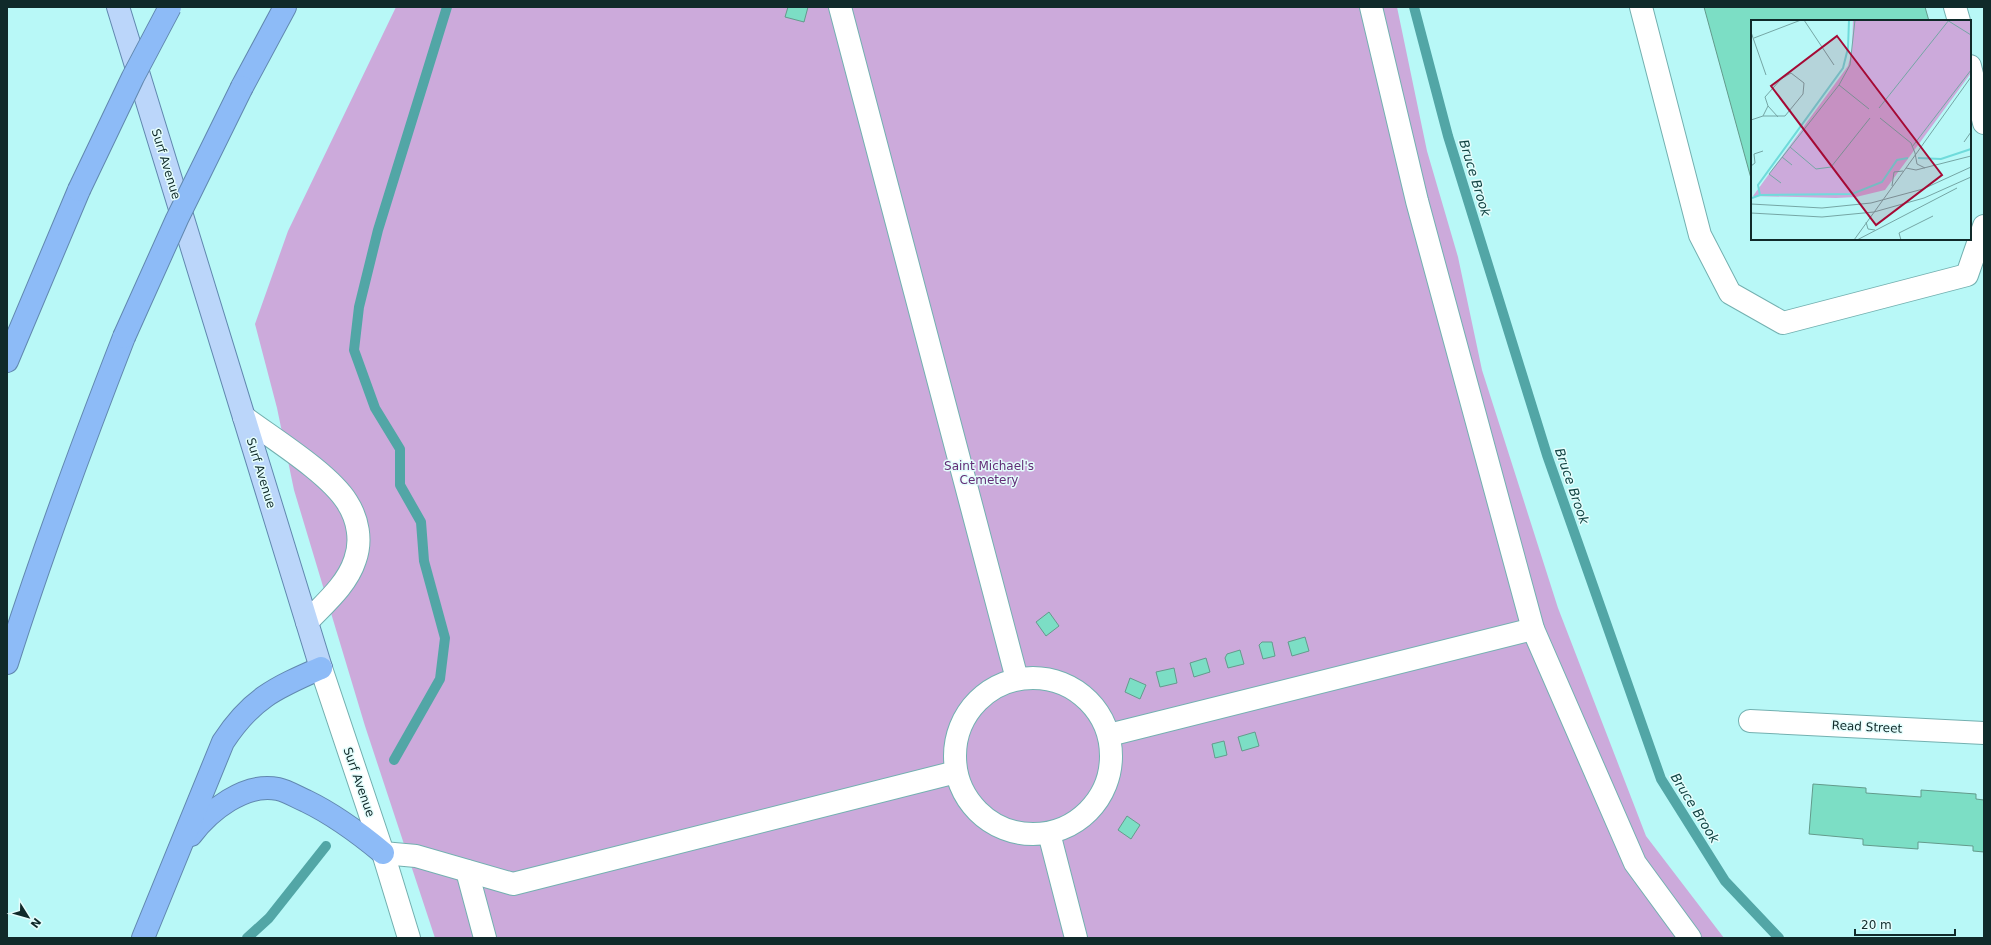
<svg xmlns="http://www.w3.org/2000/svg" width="1991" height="945" viewBox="0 0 1991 945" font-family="'DejaVu Sans',sans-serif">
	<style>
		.green { fill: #ccaadb }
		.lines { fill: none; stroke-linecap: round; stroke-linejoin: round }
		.stream { stroke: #52a6a6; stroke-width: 10 }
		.building { fill: #7cdec5; stroke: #639b8c }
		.minor-casing { stroke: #73b0b0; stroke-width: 24 }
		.major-casing { stroke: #6188af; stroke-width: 24 }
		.highway-casing { stroke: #6188af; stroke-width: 24 }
		.minor { stroke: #fff; stroke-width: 22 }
		.major { stroke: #bbd6fa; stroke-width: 22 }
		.highway { stroke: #8dbbf7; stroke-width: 22 }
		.highway-bridge-casing { stroke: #6188af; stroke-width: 24; stroke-linecap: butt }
		.highway-bridge { stroke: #8dbbf7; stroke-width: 22 }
		.labels { text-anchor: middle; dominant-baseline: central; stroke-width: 3; stroke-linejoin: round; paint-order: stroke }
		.street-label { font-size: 12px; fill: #102a2a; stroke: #e4fdfc }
		.park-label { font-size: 12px; fill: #612b75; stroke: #e4fdfc }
		.water-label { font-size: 13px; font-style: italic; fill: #124444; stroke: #e4fdfc }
		.inset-river { fill: none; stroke: #6fdbdb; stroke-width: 2 }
		.inset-road { fill: none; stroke: #75a6a5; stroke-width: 1 }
		.view { fill: #a50a35; fill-opacity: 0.15; stroke: #a50a35; stroke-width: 2 }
		.inset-edge { fill: none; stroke: #102a2a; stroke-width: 2 }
	</style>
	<rect width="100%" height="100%" fill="#b8f8f7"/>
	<path class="green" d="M 396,7 L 1397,7 L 1427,151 L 1458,257 L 1482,370 L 1558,608 L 1646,836 L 1724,938 L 435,938 L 365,726 L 294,490 L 277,408 L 255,324 L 288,231 Z"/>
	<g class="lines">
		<g class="stream">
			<path d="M 1414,7 L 1448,136 L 1547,455 L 1661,779 L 1725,881 L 1779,938"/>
			<path d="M 394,760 L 440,679 L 445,638 L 424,561 L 421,522 L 400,485 L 400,449 L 375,408 L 354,350 L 359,307 L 378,230 L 447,7"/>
			<path d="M 247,938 L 269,918 L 326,846"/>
		</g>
	</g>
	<g class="building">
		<path d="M 788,7 L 808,7 L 804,22 L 785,17 Z"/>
		<path d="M 1704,7 L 1925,7 L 1929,21 L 1752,21 L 1752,182 Z"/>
		<path d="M 1049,612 L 1059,626 L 1046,636 L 1036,622 Z"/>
		<path d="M 1305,637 L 1309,651 L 1292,656 L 1288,642 Z"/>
		<path d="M 1262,642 L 1272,642 L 1275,656 L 1263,659 L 1259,645 Z"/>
		<path d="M 1240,650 L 1244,664 L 1228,668 L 1225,658 L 1227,654 Z"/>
		<path d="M 1206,658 L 1210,672 L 1194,677 L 1190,663 Z"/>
		<path d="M 1174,668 L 1177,683 L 1160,687 L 1156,672 Z"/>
		<path d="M 1130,678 L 1146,685 L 1140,699 L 1125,692 Z"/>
		<path d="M 1255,732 L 1259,746 L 1242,751 L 1238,737 Z"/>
		<path d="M 1224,741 L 1227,755 L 1215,758 L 1212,744 Z"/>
		<path d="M 1813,784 L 1866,788 L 1866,793 L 1921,797 L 1921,790 L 1976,794 L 1976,799 L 1984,800 L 1984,852 L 1973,851 L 1973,846 L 1918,842 L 1918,849 L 1863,845 L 1863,839 L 1809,834 Z"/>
		<path d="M 1127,816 L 1140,825 L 1131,839 L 1118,830 Z"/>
	</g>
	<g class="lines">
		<defs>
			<g id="minor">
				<path d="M 840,7 L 1017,679"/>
				<path d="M 1371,7 L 1417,201 L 1533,629 L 1635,863 L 1690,938"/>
				<path d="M 1641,7 L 1700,235 L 1730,293 L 1783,323 L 1967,275 L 1984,226"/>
				<path d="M 1955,7 L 1959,21"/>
				<path d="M 1970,66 L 1984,123"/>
				<path d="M 244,417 C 272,438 329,473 347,502 C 358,519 362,541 355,560 C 347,585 324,604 307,622"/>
				<path d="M 321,668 L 383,853 L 409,938"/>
				<circle cx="1033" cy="756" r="78"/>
				<path d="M 1750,721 L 1984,733"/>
				<path d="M 1109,735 L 1533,629"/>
				<path d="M 1049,833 L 1076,938"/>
				<path d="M 383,853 L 416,856 L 513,884 L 956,772"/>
				<path d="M 467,871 L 485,938"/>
			</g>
			<path id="major" d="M 118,7 L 321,668"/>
			<g id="highway">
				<path d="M 242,87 L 285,7"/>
				<path d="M 7,361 L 79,190"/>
				<path d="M 7,663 C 42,553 82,445 124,337"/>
				<path d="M 191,835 C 209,811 245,782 278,789 C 287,791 297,797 306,801 C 335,815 359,833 383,853"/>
				<path d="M 143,938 L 223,742 C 251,699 275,688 321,668"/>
			</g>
		</defs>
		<use href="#minor" class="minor-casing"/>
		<use href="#major" class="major-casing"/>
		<use href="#highway" class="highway-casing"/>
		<use href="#minor" class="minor"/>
		<use href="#major" class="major"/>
		<use href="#highway" class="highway"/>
		<defs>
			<g id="highway-bridge">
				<path d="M 79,190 L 133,77 L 170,7"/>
				<path d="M 124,337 L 177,219 L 242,87"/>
			</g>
		</defs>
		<use href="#highway-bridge" class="highway-bridge-casing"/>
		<use href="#highway-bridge" class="highway-bridge"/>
	</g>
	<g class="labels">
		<g class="street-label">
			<text transform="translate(166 164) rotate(73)">Surf Avenue</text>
			<text transform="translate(261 473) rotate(73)">Surf Avenue</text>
			<text transform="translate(1867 727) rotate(3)">Read Street</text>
			<text transform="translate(359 782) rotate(71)">Surf Avenue</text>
		</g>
		<g class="park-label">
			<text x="989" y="466">Saint Michael's<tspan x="989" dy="14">Cemetery</tspan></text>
		</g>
		<g class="water-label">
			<text transform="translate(1475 178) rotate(73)">Bruce Brook</text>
			<text transform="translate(1572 486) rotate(71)">Bruce Brook</text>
			<text transform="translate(1695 808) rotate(58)">Bruce Brook</text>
		</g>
	</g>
	<g transform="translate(1751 20)">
		<rect width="220" height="220" fill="#b8f8f7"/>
		<path d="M 102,0 L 220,0 L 220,53 L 134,170 L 105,177 L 85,178 L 2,176 L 97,46 L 101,31 Z" fill="#ccaadb"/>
		<path class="inset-river" d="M 167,138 L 190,139 L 220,129M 9,175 L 101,174 L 131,162 L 146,140 L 157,138M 1,178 L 9,175 L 7,165 L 92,48 L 97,28 L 98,0"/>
		<path class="inset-road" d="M 53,0 L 83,45M 196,0 L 220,15M 0,12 L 15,55M 3,18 L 50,0M 88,65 L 118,89M 17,86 L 27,97M 128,88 L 198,0M 129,98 L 160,123 L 164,133M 0,100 L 12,96 L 34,96 L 52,74 L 53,63 L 40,53 L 30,59 L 14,77 L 17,86 L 12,96M 213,122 L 220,112M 39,127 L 65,149 L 80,147 L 119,98M 161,127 L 220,50M 164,133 L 166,144 L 174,148M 31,137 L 41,145M 0,146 L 4,143 L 3,134 L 12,131M 155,148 L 220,57M 155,148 L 165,150 L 220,136M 30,163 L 18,154 L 88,65 L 99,45 L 104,0M 141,166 L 143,152 L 152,151M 0,184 L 71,188 L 120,183 L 172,169 L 220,147M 0,193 L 71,197 L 123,192 L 173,178 L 220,157M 115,202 L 117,209 L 124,210M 103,220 L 155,148M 106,220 L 206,168M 150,220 L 148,213 L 182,196"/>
		<path class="view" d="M 86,16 L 191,155 L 125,205 L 20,66 Z"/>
		<rect width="220" height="220" class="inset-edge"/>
	</g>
	<rect width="1991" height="945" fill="none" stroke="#102a2a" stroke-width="16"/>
	<g transform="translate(28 917) rotate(127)" stroke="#e4fdfc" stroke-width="3" paint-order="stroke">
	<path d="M0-3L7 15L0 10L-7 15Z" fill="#102a2a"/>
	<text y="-6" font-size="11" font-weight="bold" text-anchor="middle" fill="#102a2a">N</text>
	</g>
	<path d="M1855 929v6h100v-6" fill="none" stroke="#102a2a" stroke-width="2"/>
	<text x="1861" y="929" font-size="12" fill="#102a2a" stroke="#e4fdfc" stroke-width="3" paint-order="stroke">20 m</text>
</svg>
